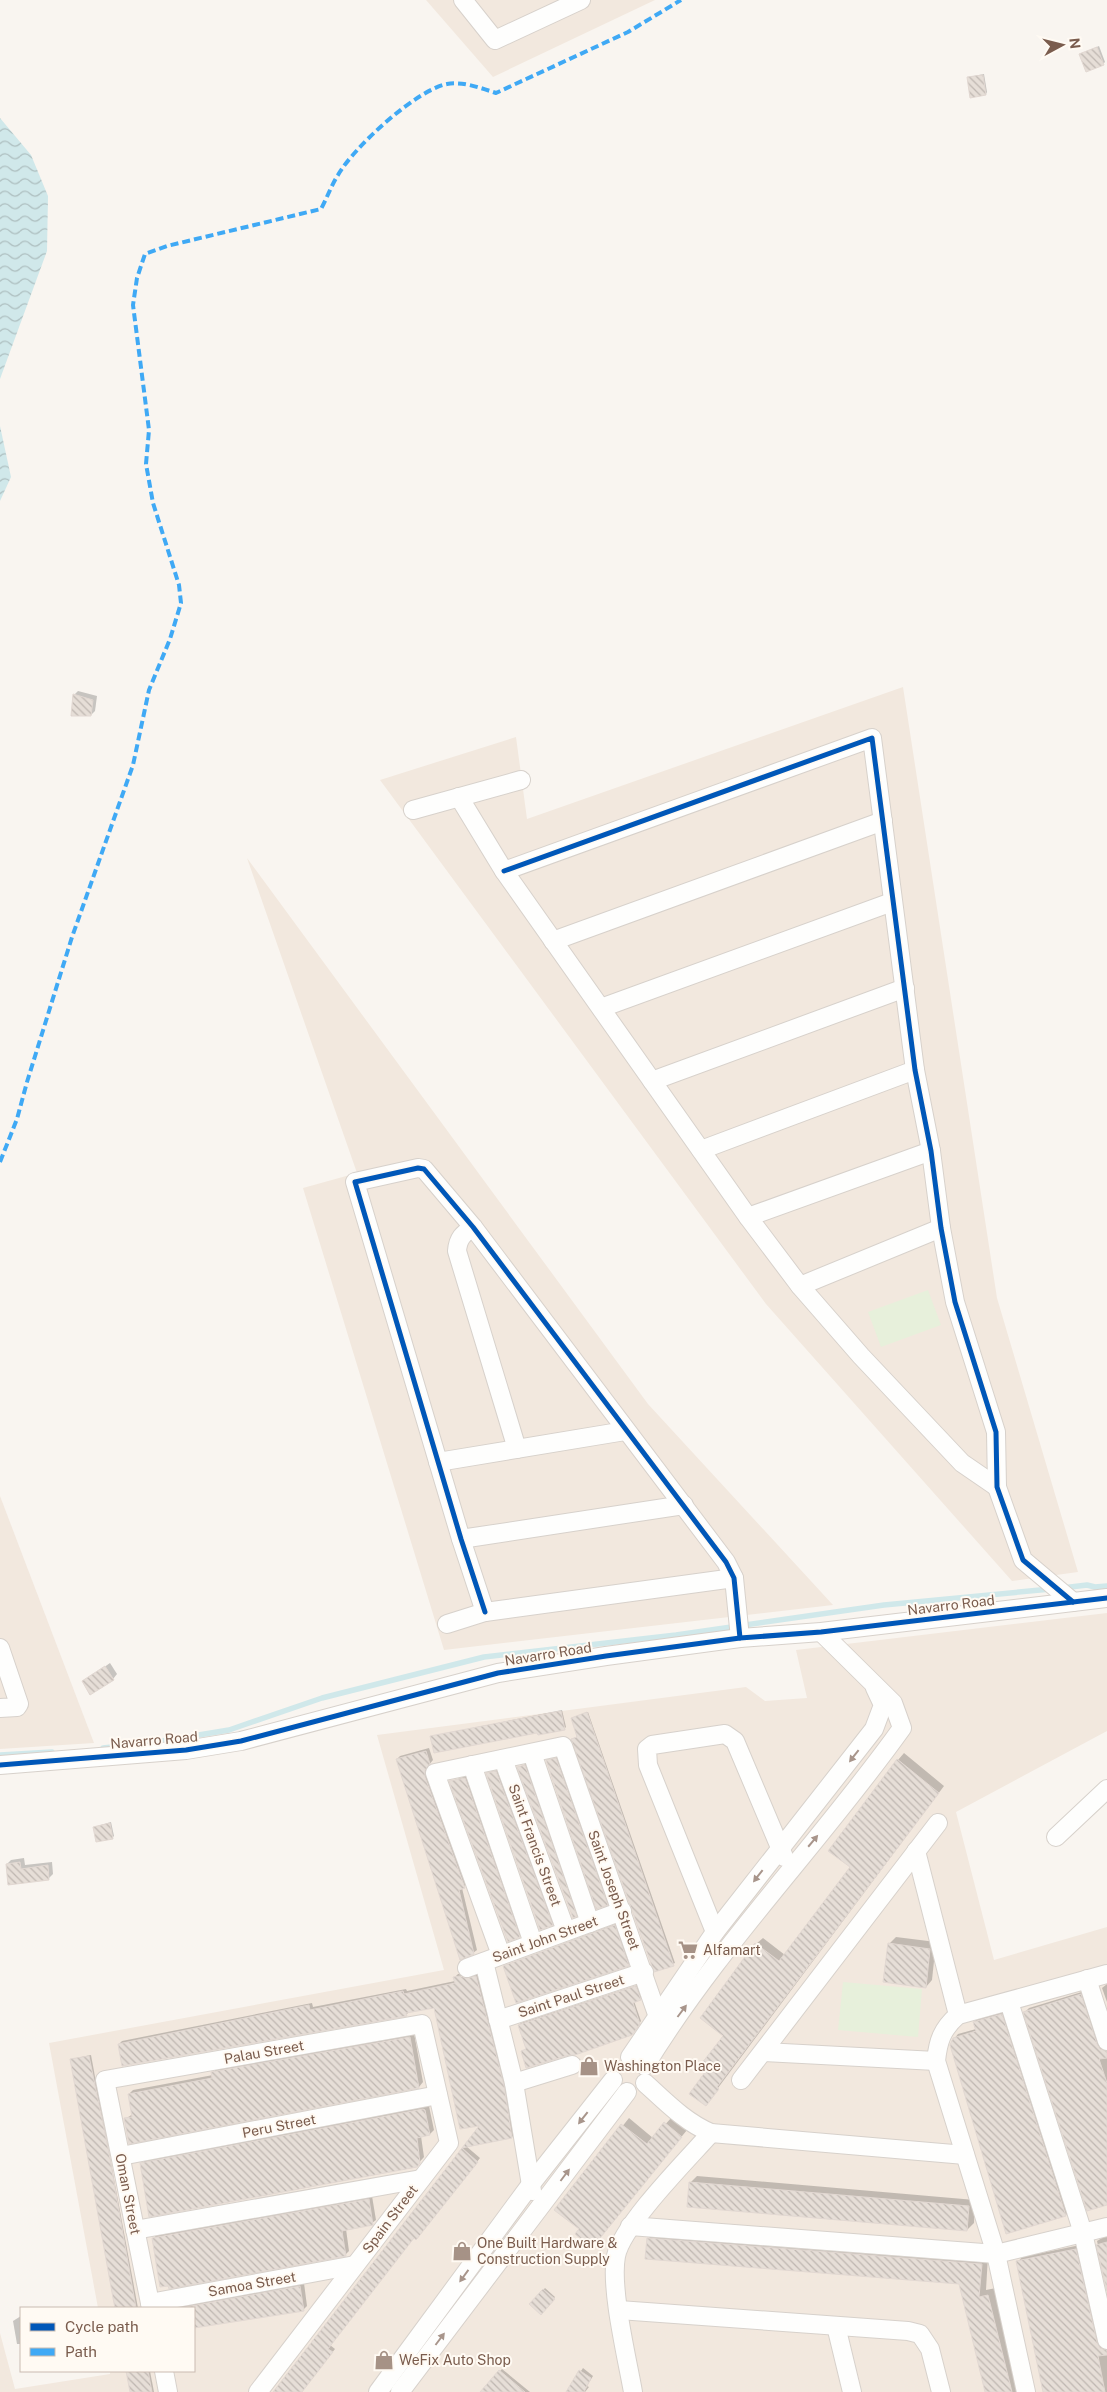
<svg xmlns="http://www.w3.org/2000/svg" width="1107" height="2392" viewBox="0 0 1107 2392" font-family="'Public Sans',sans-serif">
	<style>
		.residential { fill: #f2e8de }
		.grass { fill: #e7f0db }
		.water { fill: url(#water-waves) }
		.shadow { fill: #0003 }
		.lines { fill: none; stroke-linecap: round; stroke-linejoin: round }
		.stream { stroke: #d0e8ea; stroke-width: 5.5 }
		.building { fill: url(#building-back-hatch); stroke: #e2d8d2 }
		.minor-casing { stroke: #d7d1cb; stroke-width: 20 }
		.minor { stroke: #fefefd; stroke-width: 18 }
		.quiet { stroke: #3fa9f5; stroke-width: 4; stroke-dasharray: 8 4; stroke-linecap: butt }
		.cycleway-casing { stroke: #fffaf3; stroke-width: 8 }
		.cycleway { stroke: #0057b8; stroke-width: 5 }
		.oneway { fill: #a8958b }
		.labels { text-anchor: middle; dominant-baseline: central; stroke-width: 4; stroke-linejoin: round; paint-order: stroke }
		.street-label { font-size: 14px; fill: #7a5c4d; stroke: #fffaf3 }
		.poi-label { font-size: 14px; fill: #7a5c4d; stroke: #fffaf3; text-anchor: start }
	</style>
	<defs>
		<pattern id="water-waves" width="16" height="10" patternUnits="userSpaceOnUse" patternTransform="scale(1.25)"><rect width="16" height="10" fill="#d0e8ea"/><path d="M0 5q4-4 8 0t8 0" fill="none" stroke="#aebfc0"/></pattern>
		<pattern id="building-back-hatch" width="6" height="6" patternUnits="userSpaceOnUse" patternTransform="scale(1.25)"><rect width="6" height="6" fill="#e6ded7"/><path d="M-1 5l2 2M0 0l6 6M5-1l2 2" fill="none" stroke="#bfb7b1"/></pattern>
	</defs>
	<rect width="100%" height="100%" fill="#f9f5f0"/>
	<g class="residential">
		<path d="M 426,0 L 655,0 L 493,77 Z"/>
		<path d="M 903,687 L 997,1298 L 1078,1572 L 1012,1581 L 766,1304 L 380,780 L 516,737 L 527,819 Z"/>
		<path d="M 247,858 L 648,1404 L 833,1605 L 444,1650 L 303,1188 L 357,1173 Z"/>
		<path d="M 0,1496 L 94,1743 L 0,1749 Z"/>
		<path d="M 1107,1613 L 1107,1731 L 956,1812 L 994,1960 L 1107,1927 L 1107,2392 L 0,2392 L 0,2333 L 15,2389 L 110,2374 L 110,2371 L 194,2371 L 194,2308 L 98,2308 L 49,2043 L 444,1970 L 377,1735 L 746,1687 L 765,1701 L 807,1698 L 796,1650 Z"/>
	</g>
	<g class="grass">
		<path d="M 928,1290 L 941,1325 L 881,1347 L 868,1312 Z"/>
		<path d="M 843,1982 L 922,1989 L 918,2037 L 838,2030 Z"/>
	</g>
	<g class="water">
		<path d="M 0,118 L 31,155 L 48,196 L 47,251 L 0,379 Z"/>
		<path d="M 0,426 L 11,477 L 0,501 Z"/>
	</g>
	<g class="shadow">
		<path d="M 1099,46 L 1105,62 L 1103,64 L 1083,53 Z"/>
		<path d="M 984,74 L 987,92 L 986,94 L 968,77 Z"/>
		<path d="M 78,691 L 97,696 L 95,711 L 91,715 L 74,695 Z"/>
		<path d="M 110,1663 L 117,1674 L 113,1679 L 83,1682 Z"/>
		<path d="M 562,1710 L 566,1727 L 564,1729 L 432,1736 Z"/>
		<path d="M 588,1712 L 675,1963 L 655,1971 L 572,1739 L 578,1736 L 573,1718 Z"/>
		<path d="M 429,1748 L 433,1760 L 428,1766 L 428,1773 L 468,1883 L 462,1888 L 477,1950 L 473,1953 L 397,1759 L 400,1756 Z"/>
		<path d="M 904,1753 L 944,1786 L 706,2104 L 710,2068 L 725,2035 L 756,1944 L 763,1938 L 785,1955 L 852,1867 L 898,1760 Z"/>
		<path d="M 558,1757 L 609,1902 L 607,1904 L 547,1761 Z"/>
		<path d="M 526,1764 L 578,1914 L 576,1915 L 519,1767 Z"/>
		<path d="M 498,1770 L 554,1922 L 552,1924 L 487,1773 Z"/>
		<path d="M 467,1776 L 521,1934 L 519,1936 L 451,1781 Z"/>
		<path d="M 111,1822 L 114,1836 L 112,1838 L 94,1827 Z"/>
		<path d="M 24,1858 L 25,1865 L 52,1862 L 53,1874 L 49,1878 L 9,1883 L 7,1864 L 11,1860 Z"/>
		<path d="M 616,1924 L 630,1963 L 628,1965 L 504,1966 Z"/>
		<path d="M 896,1937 L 936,1942 L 932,1980 L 926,1987 L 889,1944 Z"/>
		<path d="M 463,1973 L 469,1976 L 479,1974 L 506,2082 L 515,2134 L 512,2137 L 466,2146 L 480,2158 L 419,2236 L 414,2237 L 330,2345 L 335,2349 L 301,2392 L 275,2392 L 482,2124 L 435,2006 L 410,2011 L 406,2015 L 119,2044 L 122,2041 L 312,2003 L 313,2007 L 406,1989 L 407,1991 L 455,1981 L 455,1977 L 458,1974 Z"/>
		<path d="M 1107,1984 L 1107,2002 L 1102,1988 Z"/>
		<path d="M 638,1985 L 642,1997 L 634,2001 L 641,2021 L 634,2032 L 527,2049 L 519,2025 L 521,2023 Z"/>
		<path d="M 1085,1991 L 1107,2046 L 1107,2203 L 1025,2012 L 1029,2008 Z"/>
		<path d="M 1006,2011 L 1070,2211 L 1066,2215 L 1007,2233 L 954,2039 L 958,2034 L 976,2029 L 974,2022 L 978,2018 Z"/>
		<path d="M 414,2033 L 423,2082 L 419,2087 L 130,2142 L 125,2119 L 133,2114 L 129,2094 L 133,2090 L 213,2075 L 216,2068 Z"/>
		<path d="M 91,2055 L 138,2308 L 116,2308 L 71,2059 Z"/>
		<path d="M 429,2106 L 434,2130 L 430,2134 L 421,2136 L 424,2157 L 416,2166 L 142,2164 L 146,2159 Z"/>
		<path d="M 672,2117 L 687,2130 L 592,2247 L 581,2229 L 556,2210 L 629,2118 L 653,2138 Z"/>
		<path d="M 697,2176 L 975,2200 L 974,2223 L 967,2230 L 690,2183 Z"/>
		<path d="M 372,2196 L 376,2220 L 372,2223 L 346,2229 L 349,2251 L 345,2255 L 154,2238 L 157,2234 Z"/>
		<path d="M 656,2231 L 988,2256 L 986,2290 L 996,2288 L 1021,2392 L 986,2392 L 960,2283 L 648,2239 Z"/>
		<path d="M 1107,2235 L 1107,2286 L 1097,2241 Z"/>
		<path d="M 1080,2245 L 1107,2345 L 1107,2392 L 1045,2392 L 1018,2262 L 1022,2257 Z"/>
		<path d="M 304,2283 L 307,2306 L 303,2310 L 194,2327 L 194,2308 L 175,2308 L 178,2306 Z"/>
		<path d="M 545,2288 L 555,2297 L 541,2313 L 531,2304 Z"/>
		<path d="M 21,2316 L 21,2344 L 17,2344 L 13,2321 Z"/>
		<path d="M 583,2368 L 593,2376 L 587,2386 L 589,2387 L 585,2392 L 567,2392 Z"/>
		<path d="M 502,2369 L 530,2392 L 481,2392 Z"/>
		<path d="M 127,2371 L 150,2371 L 154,2392 L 131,2392 Z"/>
	</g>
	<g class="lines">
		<g class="stream">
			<path d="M 1062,1588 L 1087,1585 L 1095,1587 L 1107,1586"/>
			<path d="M 103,1748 L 156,1742 L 229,1730 L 322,1698 L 484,1657 L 676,1635 L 884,1605 L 1051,1589"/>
			<path d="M 0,1755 L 52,1752"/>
		</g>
	</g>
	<g class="building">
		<path d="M 1097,47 L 1104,65 L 1086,72 L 1079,54 Z"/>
		<path d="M 983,75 L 986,95 L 970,98 L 967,77 Z"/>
		<path d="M 73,694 L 93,700 L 91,716 L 71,716 Z"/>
		<path d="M 105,1666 L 114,1680 L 90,1695 L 82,1681 Z"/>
		<path d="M 561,1711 L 565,1730 L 538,1735 L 537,1733 L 434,1753 L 430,1736 Z"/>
		<path d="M 587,1712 L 674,1966 L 654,1972 L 571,1739 L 577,1737 L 571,1718 Z"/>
		<path d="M 426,1751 L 430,1764 L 425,1770 L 425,1777 L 465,1888 L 459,1890 L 474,1954 L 460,1960 L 396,1759 Z"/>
		<path d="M 556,1758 L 608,1905 L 596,1909 L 546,1760 Z"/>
		<path d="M 897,1759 L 939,1793 L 717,2087 L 719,2089 L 706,2106 L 689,2094 L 708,2068 L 702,2063 L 723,2036 L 700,2018 L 755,1943 L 779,1961 L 850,1867 L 828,1851 Z"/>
		<path d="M 525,1765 L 577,1916 L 573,1918 L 517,1767 Z"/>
		<path d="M 496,1771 L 553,1925 L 540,1930 L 486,1773 Z"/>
		<path d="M 465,1778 L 520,1937 L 508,1942 L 449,1781 Z"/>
		<path d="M 110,1823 L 113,1839 L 96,1842 L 93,1827 Z"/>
		<path d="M 20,1862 L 21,1869 L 48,1865 L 49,1880 L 8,1885 L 6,1864 Z"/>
		<path d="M 615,1925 L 629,1966 L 516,2003 L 503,1966 Z"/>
		<path d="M 888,1943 L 930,1949 L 926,1988 L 883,1982 Z"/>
		<path d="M 460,1976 L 466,1978 L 476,1976 L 504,2085 L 512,2138 L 462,2148 L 478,2162 L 416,2240 L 414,2238 L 328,2349 L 333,2352 L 302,2392 L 273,2392 L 479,2126 L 460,2129 L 434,2008 L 406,2013 L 407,2016 L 122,2066 L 118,2044 L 309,2005 L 310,2010 L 403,1991 L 404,1994 L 455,1983 L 453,1977 Z"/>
		<path d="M 636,1986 L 641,2000 L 633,2003 L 640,2024 L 632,2035 L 575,2055 L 569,2055 L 526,2068 L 521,2051 L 526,2049 L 518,2025 Z"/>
		<path d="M 1081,1994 L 1097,2044 L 1100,2049 L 1107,2051 L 1107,2058 L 1099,2059 L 1107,2083 L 1107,2205 L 1087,2211 L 1023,2012 Z"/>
		<path d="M 1002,2014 L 1066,2216 L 1006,2234 L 950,2045 L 953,2038 L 976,2031 L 973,2022 Z"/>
		<path d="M 410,2037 L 419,2088 L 129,2144 L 124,2118 L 132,2117 L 128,2094 L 212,2078 L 211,2072 Z"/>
		<path d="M 89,2056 L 108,2148 L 136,2308 L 115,2308 L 113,2298 L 70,2059 Z"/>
		<path d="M 423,2109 L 425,2110 L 430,2135 L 417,2138 L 420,2163 L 417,2167 L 149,2217 L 140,2163 Z"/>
		<path d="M 664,2122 L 682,2137 L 592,2248 L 575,2234 L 579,2229 L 554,2210 L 621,2124 L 647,2144 Z"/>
		<path d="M 689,2182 L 969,2206 L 967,2231 L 687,2207 Z"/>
		<path d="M 369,2199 L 373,2225 L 342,2231 L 346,2256 L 169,2289 L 168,2286 L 160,2287 L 152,2238 Z"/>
		<path d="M 647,2238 L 982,2264 L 979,2297 L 988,2295 L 1012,2392 L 985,2392 L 959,2284 L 645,2259 Z"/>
		<path d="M 1107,2242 L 1107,2291 L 1096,2245 Z"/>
		<path d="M 1076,2249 L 1097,2342 L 1100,2348 L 1107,2350 L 1107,2355 L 1098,2356 L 1105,2392 L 1043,2392 L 1016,2261 Z"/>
		<path d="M 300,2286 L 304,2311 L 194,2328 L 194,2308 L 180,2308 Z"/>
		<path d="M 543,2289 L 555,2299 L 541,2315 L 529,2304 Z"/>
		<path d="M 499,2370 L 525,2392 L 480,2392 Z"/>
		<path d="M 579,2370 L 591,2378 L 584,2392 L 566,2392 Z"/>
		<path d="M 126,2371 L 148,2371 L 152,2392 L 130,2392 Z"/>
	</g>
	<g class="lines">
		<defs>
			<g id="minor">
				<path d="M 463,0 L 495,40 L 581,0"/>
				<path d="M 459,797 L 504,871 L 748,1217 L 800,1286 L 861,1356 L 962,1463 L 997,1487"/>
				<path d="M 413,810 L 521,780"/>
				<path d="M 504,871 L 872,738 L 915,1070 L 931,1151 L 941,1228 L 955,1302 L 996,1432 L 997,1487 L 1023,1560 L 1073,1602"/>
				<path d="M 553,941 L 883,821"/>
				<path d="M 601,1008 L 892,902"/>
				<path d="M 652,1081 L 905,988"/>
				<path d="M 701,1150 L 915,1070"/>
				<path d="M 748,1217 L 931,1151"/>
				<path d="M 473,1227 C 463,1234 458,1238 457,1251 L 517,1449"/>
				<path d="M 800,1286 L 941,1228"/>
				<path d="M 438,1462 L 625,1431"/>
				<path d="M 461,1539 L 684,1505"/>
				<path d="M 485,1612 L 461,1539 L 355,1182 L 418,1168 L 424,1169 L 473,1227 L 726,1562 L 734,1578 L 740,1638"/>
				<path d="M 447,1624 L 485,1612 L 734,1578"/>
				<path d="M 0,1648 L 19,1704 L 17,1707 L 0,1708"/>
				<path d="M 532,1753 L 590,1923"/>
				<path d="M 503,1759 L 566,1931"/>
				<path d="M 0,1765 L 186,1750 L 241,1741 L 498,1673 L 606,1656 L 740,1638 L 821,1632 L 1107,1598"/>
				<path d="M 472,1765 L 533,1943"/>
				<path d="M 1056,1837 L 1107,1789"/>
				<path d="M 916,1851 L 958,2015"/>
				<path d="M 715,1932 L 648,1765 L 647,1749 L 652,1745 L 725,1734 L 735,1741 L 784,1857"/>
				<path d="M 501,1955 L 435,1773 L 563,1746 L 664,2034"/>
				<path d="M 484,1962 L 514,2083 L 532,2191"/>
				<path d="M 467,1968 L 622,1911"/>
				<path d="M 1087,1979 L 1107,2041"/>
				<path d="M 1009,2002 L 1083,2233 L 1107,2340"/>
				<path d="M 498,2020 L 644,1972"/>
				<path d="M 764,2052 L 936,2061"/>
				<path d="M 630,2057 L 715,1932 L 874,1729 L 883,1705 L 875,1688"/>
				<path d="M 645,2066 C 719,1945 820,1843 902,1728 L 893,1703 L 821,1632"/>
				<path d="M 741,2080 L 938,1823"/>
				<path d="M 514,2083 L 572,2065"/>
				<path d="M 645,2083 C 666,2102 685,2122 711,2133 L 965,2155"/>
				<path d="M 121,2156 L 438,2095"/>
				<path d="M 630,2226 L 996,2254 L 1107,2227"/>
				<path d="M 135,2230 L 421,2179"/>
				<path d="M 150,2303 L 355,2265"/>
				<path d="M 151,2308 L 105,2080 L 422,2024 L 449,2143 L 258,2392"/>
				<path d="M 619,2310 L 908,2331 L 920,2334 L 930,2349 L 941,2392"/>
				<path d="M 836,2326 L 852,2392"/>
				<path d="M 164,2371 L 168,2392"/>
				<path d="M 378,2392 L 531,2184 L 613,2080"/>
				<path d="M 400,2392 L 627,2092"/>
				<path d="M 633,2392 C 627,2358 610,2288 616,2256 C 622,2225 688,2159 711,2133"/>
				<path d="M 1026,2392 L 996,2254 L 936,2061 C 938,2041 942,2029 958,2015 L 1107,1974"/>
			</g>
		</defs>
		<use href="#minor" class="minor-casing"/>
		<use href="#minor" class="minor"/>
		<path class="quiet" d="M 0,1162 L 17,1119 L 27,1082 L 72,937 L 133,765 L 149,690 L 170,639 L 181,603 L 179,585 L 153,503 L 146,464 L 149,430 L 133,305 L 137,278 L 145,254 L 167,246 L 321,209 C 327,198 331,186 338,175 C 354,147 416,90 447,84 C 462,81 481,88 496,93 L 628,32 L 681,0"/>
		<defs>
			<g id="cycleway">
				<path d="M 504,871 L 872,738 L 915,1070 L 931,1151 L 941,1228 L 955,1302 L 996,1432 L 997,1487 L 1023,1560 L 1073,1602"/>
				<path d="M 485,1612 L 461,1539 L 355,1182 L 418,1168 L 424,1169 L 473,1227 L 726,1562 L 734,1578 L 740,1638"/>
				<path d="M 0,1765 L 186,1750 L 241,1741 L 498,1673 L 606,1656 L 740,1638 L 821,1632 L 1107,1598"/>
			</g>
		</defs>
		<use href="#cycleway" class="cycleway-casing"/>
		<use href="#cycleway" class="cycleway"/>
	</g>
	<defs><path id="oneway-solid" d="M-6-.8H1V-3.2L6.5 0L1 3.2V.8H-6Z" transform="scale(1.25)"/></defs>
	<g class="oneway">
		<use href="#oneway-solid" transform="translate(854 1756) rotate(128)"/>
		<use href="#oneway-solid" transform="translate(813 1841) rotate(-50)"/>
		<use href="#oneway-solid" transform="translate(758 1876) rotate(128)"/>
		<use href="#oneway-solid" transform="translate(682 2011) rotate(-53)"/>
		<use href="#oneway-solid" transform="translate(583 2118) rotate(128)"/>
		<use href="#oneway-solid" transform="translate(565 2175) rotate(-53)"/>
		<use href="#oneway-solid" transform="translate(464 2276) rotate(126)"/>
		<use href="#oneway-solid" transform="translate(440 2339) rotate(-53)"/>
	</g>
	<defs>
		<symbol id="supermarket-bare" viewBox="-9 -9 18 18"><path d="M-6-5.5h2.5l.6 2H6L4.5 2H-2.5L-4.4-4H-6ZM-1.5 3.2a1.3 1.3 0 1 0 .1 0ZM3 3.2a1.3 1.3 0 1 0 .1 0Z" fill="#a69286" stroke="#fffaf3" stroke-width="2.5" paint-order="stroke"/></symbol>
		<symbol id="shop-bare" viewBox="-9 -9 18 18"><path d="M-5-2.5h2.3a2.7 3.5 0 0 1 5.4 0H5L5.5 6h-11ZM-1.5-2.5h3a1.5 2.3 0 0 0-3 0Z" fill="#a69286" stroke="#fffaf3" stroke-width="2.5" paint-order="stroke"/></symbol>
	</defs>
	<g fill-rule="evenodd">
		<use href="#supermarket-bare" x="674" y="1936" width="28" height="28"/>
		<use href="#shop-bare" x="575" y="2052" width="28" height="28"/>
		<use href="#shop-bare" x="448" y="2237" width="28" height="28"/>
		<use href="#shop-bare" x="370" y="2346" width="28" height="28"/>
	</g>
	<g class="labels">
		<g class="street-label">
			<text transform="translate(951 1605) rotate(-7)">Navarro Road</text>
			<text transform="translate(548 1654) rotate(-9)">Navarro Road</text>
			<text transform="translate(154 1740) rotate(-5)">Navarro Road</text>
			<text transform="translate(535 1845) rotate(70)">Saint Francis Street</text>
			<text transform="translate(614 1890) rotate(70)">Saint Joseph Street</text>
			<text transform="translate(545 1939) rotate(-20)">Saint John Street</text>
			<text transform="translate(571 1996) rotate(-18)">Saint Paul Street</text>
			<text transform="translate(264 2052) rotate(-10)">Palau Street</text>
			<text transform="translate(279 2126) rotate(-11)">Peru Street</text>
			<text transform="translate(128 2194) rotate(79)">Oman Street</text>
			<text transform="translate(390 2219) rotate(-53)">Spain Street</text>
			<text transform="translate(252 2284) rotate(-10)">Samoa Street</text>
		</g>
		<g class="poi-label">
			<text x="703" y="1950">Alfamart</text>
			<text x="604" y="2066">Washington Place</text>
			<text x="477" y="2243">One Built Hardware &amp;<tspan x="477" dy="16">Construction Supply</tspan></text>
			<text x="399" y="2360">WeFix Auto Shop</text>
		</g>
	</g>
	<rect x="20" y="2307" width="175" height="65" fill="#fffaf3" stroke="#cabbb1"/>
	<rect x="30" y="2323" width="25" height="8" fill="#0057b8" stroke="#cabbb1"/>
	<text x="65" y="2332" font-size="15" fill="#7a5c4d">Cycle path</text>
	<rect x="30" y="2348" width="25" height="8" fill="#3fa9f5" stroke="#cabbb1"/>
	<text x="65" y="2357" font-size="15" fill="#7a5c4d">Path</text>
	<g transform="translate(1062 45) rotate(83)" stroke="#fffaf3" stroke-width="4" paint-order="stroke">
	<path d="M0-4L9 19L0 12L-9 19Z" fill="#7a5c4d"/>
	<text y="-8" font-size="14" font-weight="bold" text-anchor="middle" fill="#7a5c4d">N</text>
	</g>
</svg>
